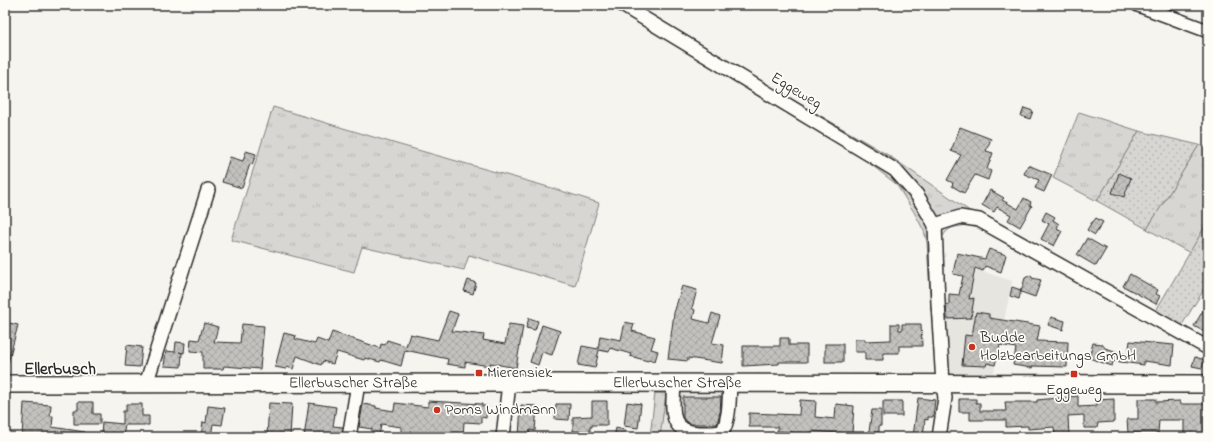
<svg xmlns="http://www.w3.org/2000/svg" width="1213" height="442" viewBox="0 0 1213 442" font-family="'Indie Flower',sans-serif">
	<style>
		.built { fill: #e6e5e0 }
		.grass { fill: url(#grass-tufts); stroke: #81807e }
		.garden { fill: url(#garden-dots); stroke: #81807e }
		.building { fill: url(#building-cross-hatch); stroke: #2b2b2b }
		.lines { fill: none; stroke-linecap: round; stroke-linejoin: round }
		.minor-casing { stroke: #2b2b2b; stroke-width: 16 }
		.major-casing { stroke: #2b2b2b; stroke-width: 20 }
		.minor { stroke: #fdfcf7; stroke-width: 13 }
		.major { stroke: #fdfcf7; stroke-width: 17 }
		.poi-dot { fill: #c8321e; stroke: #fdfcf7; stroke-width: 1.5 }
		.labels { text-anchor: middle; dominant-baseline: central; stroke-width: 3.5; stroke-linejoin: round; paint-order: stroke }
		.street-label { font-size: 16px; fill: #2b2b2b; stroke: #fdfcf7 }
		.poi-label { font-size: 16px; fill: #2b2b2b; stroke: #fdfcf7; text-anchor: start }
		.neighbourhood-label { font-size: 17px; font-weight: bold; fill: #2b2b2b; stroke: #fdfcf7 }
	</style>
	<defs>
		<pattern id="grass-tufts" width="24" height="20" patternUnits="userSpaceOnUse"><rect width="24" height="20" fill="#d7d6d2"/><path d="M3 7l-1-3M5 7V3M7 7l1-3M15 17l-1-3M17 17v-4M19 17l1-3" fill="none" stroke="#b9b8b4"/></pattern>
		<pattern id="garden-dots" width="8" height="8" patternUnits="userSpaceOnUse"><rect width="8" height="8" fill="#d7d6d2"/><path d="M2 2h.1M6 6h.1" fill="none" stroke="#b9b8b4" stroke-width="1.8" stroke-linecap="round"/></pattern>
		<pattern id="building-cross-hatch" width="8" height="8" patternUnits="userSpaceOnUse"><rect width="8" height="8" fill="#c2c1be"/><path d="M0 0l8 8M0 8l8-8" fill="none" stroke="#a7a6a3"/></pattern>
	</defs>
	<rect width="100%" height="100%" fill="#f5f4ef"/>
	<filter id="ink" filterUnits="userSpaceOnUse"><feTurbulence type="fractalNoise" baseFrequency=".025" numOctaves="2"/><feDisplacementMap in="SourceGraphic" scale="8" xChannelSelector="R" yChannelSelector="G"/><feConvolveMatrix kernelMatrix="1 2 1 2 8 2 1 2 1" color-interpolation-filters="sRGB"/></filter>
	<g filter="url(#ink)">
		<g class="built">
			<path d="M 975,269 L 1012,281 L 993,377 L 948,375 L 943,299 L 969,298 Z"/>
			<path d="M 666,393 L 736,393 L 731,437 L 660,437 Z"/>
		</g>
		<g class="grass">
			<path d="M 609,5 L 636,5 L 771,87 L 888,155 L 977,216 C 975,218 972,221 969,223 C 957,230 951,222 941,239 L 944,311 L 931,311 L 927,242 L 924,231 L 914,212 L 896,184 L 860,156 L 753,93 Z"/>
			<path d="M 273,107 L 400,145 L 552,188 L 599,203 L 575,286 L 469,255 L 464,270 L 362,247 L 354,272 L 231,240 Z"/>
			<path d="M 1079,112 L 1139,131 L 1097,201 L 1053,178 Z"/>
			<path d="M 1199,145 L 1208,148 L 1208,230 L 1204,228 L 1190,253 L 1147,229 Z"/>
			<path d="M 655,393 L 666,393 L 660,437 L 650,437 Z"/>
		</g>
		<g class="garden">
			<path d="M 1139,131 L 1199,145 L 1147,229 L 1097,201 Z"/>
			<path d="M 1204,228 L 1208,230 L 1208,283 L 1180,328 L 1155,312 Z"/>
		</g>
		<g class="building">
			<path d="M 1024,108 L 1033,111 L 1030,119 L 1021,116 Z"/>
			<path d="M 960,127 L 991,139 L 986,151 L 993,153 L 987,169 L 991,171 L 988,180 L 975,175 L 964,193 L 952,186 L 953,183 L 947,180 L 961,155 L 951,151 Z"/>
			<path d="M 246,151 L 256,154 L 252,165 L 250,164 L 242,188 L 222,182 L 230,157 L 243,161 Z"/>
			<path d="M 1028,165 L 1052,175 L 1044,192 L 1035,188 L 1039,180 L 1024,174 Z"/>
			<path d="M 1119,173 L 1131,178 L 1124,197 L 1112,193 Z"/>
			<path d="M 990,190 L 1004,198 L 1002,200 L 1018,209 L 1024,198 L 1031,202 L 1030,205 L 1032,206 L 1020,227 L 1008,220 L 1011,215 L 997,207 L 994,212 L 982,205 Z"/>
			<path d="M 1046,212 L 1055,217 L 1053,220 L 1059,224 L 1057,228 L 1062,231 L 1054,246 L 1041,239 L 1049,224 L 1042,220 Z"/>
			<path d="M 1096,218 L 1103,222 L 1095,235 L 1087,230 L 1092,222 L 1093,222 Z"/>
			<path d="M 1087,238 L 1106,249 L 1096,266 L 1077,255 Z"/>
			<path d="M 989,249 L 1006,255 L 1001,272 L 985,266 L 983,271 L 975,268 L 969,299 L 974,298 L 971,318 L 947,319 L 946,305 L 949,304 L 949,294 L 959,295 L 963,276 L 953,274 L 957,253 L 985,259 Z"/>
			<path d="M 1130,274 L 1158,290 L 1156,294 L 1160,296 L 1156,304 L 1123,286 Z"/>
			<path d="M 1031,275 L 1032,278 L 1041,280 L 1035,297 L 1021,292 L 1025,278 Z"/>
			<path d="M 468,280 L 476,283 L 473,294 L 464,291 Z"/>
			<path d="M 682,286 L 697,290 L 692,308 L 695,310 L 693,319 L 709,323 L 712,313 L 720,316 L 712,343 L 724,345 L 722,363 L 688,358 L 688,361 L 668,359 L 674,313 Z"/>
			<path d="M 1012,287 L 1021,290 L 1019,299 L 1010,296 Z"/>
			<path d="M 1208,302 L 1208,334 L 1194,326 Z"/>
			<path d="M 449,311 L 458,314 L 452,331 L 484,335 L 483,340 L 505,344 L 509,324 L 523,326 L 516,368 L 490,363 L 490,366 L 465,362 L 465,367 L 447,364 L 448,359 L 405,350 L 401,366 L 381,360 L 380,362 L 365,358 L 364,360 L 337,352 L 333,364 L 323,361 L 321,365 L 297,356 L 293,369 L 287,367 L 286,369 L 275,367 L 284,333 L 296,336 L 295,339 L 315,344 L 317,339 L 328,343 L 332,332 L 380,348 L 381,344 L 385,345 L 387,340 L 406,346 L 410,334 L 438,340 Z"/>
			<path d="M 976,312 L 989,314 L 989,318 L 1040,326 L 1037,341 L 1068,342 L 1067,367 L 1033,366 L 1032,368 L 1013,365 L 1016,348 L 1000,345 L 995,365 L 987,363 L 986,366 L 962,365 L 965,335 L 972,336 Z"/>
			<path d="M 1051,317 L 1065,321 L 1063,330 L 1048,325 Z"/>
			<path d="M 529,318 L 538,321 L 535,330 L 526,328 Z"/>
			<path d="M 5,322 L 18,325 L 8,363 L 5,362 Z"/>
			<path d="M 625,322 L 634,324 L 632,331 L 655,337 L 651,349 L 658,351 L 655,361 L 648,359 L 648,361 L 630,356 L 631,354 L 610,348 L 609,352 L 599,350 L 595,368 L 578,365 L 582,346 L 598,349 L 600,336 L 621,340 Z"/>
			<path d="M 204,323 L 218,327 L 214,342 L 240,343 L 242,324 L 264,326 L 260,369 L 224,366 L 223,369 L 203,369 L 203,352 L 190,351 L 191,339 L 199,340 Z"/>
			<path d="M 891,324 L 899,324 L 899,330 L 902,330 L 902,324 L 921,324 L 922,346 L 899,346 L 899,353 L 883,353 L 883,360 L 865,360 L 865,352 L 855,352 L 855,339 L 865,339 L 865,341 L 891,340 Z"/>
			<path d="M 542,325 L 560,331 L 552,355 L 542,352 L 538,365 L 530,362 Z"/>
			<path d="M 780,338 L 789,338 L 789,345 L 807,345 L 807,362 L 779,362 L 779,364 L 743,366 L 743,346 L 780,346 Z"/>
			<path d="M 1130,341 L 1174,345 L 1172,365 L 1144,361 L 1144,365 L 1113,361 L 1112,366 L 1089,358 L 1093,343 L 1102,344 L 1105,348 L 1128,355 Z"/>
			<path d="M 176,342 L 185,343 L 184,353 L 179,352 L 182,353 L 181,367 L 164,366 L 166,351 L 175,352 Z"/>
			<rect x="825" y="344" width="18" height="18"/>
			<path d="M 127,345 L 142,347 L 140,367 L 125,366 Z"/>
			<path d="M 1195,357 L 1205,360 L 1202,368 L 1192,366 Z"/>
			<path d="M 1078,396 L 1078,407 L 1097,406 L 1097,400 L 1114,399 L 1114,422 L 1098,423 L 1097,428 L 1084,428 L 1084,415 L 1068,416 L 1069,436 L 1055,437 L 1054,427 L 1028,429 L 1028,426 L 1006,427 L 1006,420 L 970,420 L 970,412 L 959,412 L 959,399 L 976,399 L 976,403 L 980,403 L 980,411 L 1006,411 L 1005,402 L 1037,402 L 1037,400 Z"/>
			<path d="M 683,397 L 721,397 L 720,412 L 717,424 L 691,424 L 686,422 L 683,418 Z"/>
			<path d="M 918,398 L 935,400 L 933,417 L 928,417 L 928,420 L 925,419 L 923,437 L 913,437 Z"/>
			<path d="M 1138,399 L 1156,399 L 1156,402 L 1180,401 L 1180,404 L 1208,404 L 1208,436 L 1184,437 L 1184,420 L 1159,420 L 1158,433 L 1128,433 L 1127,419 L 1138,419 Z"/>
			<path d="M 800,400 L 816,401 L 815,417 L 835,419 L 836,404 L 854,406 L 852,434 L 812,431 L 811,434 L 777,431 L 778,427 L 749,427 L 749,413 L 799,415 Z"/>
			<path d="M 428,401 L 482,404 L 482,406 L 487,406 L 486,418 L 481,417 L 481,423 L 464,422 L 463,437 L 402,437 L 403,431 L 401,431 L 401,427 L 381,424 L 379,437 L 371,435 L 372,429 L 359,427 L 363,404 L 376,406 L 376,408 L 394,411 L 395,403 L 428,407 Z"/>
			<path d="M 592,401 L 607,401 L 607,425 L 592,425 L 592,427 L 590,427 L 590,432 L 573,431 L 573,417 L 592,416 Z"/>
			<rect x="883" y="401" width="19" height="15"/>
			<path d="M 78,402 L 93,402 L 93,414 L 100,414 L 100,424 L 74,424 L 74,410 L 78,410 Z"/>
			<path d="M 627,402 L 641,404 L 638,428 L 624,426 Z"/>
			<path d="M 24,403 L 51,405 L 50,416 L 53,416 L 52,427 L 85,432 L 84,437 L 22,437 Z"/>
			<path d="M 269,403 L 292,404 L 290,437 L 267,437 Z"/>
			<path d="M 309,403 L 336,407 L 333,426 L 343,427 L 341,437 L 304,437 Z"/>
			<path d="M 126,404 L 142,404 L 142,416 L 149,416 L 149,425 L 125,425 L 123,437 L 101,437 L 102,422 L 123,424 L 123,411 L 126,411 Z"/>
			<path d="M 556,404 L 570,404 L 569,420 L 555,419 Z"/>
			<path d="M 521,405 L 537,406 L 535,431 L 530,430 L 529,436 L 519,436 Z"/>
			<path d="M 208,406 L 225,408 L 222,425 L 213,424 L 211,437 L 201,437 L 203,422 L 206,423 Z"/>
			<path d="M 872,410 L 881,410 L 881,426 L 879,426 L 879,432 L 869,432 Z"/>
			<path d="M 616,428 L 625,430 L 624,437 L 614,437 Z"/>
		</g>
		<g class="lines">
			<defs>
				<g id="minor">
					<path d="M 622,5 L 895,170 L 917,195 L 935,225 L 938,303 L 943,384 L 945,398 L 939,437"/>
					<path d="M 1138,5 L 1208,31"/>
					<path d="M 935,225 L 960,217 L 979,220 L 1208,348"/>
					<path d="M 674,383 C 673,407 667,432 699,433 C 707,433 715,434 723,431 C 730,416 729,399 730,383"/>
					<path d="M 146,384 L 208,190"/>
					<path d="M 349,437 L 358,384"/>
					<path d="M 503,437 L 509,383"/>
				</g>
				<g id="major">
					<path id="s1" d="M 5,384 L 509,383 L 1208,384"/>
				</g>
			</defs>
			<use href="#minor" class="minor-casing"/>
			<use href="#major" class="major-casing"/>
			<use href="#minor" class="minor"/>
			<use href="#major" class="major"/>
		</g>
	</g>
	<g class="poi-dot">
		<circle cx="972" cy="347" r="4"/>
		<rect x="475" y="369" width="8" height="8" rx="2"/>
		<rect x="1070" y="370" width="8" height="8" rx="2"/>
		<circle cx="437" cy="410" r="4"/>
	</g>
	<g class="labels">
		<g class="street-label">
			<text transform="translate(796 91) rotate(31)">Eggeweg</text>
			<text stroke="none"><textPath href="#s1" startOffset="672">Ellerbuscher Straße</textPath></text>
			<text stroke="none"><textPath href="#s1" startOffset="348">Ellerbuscher Straße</textPath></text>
		</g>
		<g class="poi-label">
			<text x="980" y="338">Budde<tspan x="980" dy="18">Holzbearbeitungs GmbH</tspan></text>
			<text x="487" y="373">Mierensiek</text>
			<text x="1074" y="390" text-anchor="middle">Eggeweg</text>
			<text x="445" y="410">Poms Windmann</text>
		</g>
		<g class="neighbourhood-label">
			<text x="60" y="369">Ellerbusch</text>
		</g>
	</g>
	<rect width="1213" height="442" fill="none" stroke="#fdfcf7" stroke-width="20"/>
	<rect x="10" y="10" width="1193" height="422" fill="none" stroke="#2b2b2b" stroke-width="1.5" filter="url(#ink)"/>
</svg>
